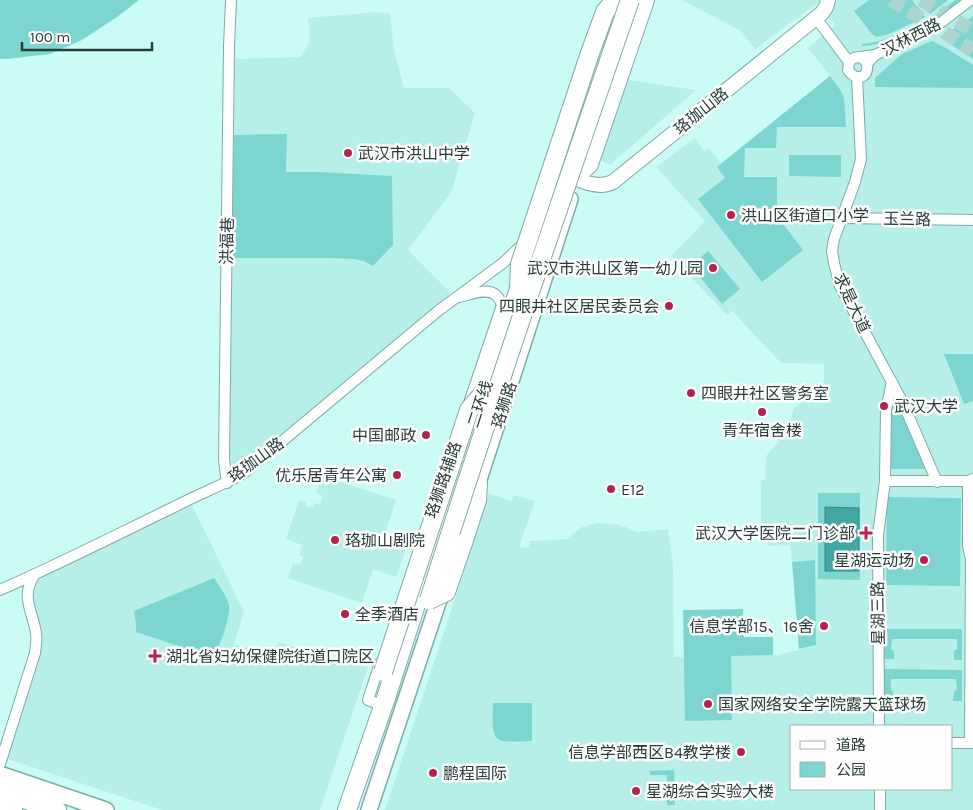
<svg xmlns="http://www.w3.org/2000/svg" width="973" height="810" viewBox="0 0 973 810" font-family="Karla,'Noto Sans SC',sans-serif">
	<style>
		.built { fill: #b6efea; fill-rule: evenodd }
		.green { fill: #7cd6cf }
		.water { fill: #40a8a1; stroke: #398882 }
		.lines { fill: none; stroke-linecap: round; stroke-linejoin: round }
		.secondary-tunnel { stroke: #abd5d1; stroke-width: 14; stroke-dasharray: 14 7; stroke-linecap: butt }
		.street-casing { stroke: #7eaba7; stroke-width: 12 }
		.secondary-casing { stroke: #7eaba7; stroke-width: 16 }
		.primary-casing { stroke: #7eaba7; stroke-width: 18 }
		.highway-casing { stroke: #7eaba7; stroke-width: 20 }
		.street { stroke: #fff; stroke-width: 10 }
		.secondary { stroke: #fff; stroke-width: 14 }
		.primary { stroke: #fff; stroke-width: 15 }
		.highway { stroke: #fff; stroke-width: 18 }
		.highway-bridge-casing { stroke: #7eaba7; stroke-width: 20; stroke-linecap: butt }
		.highway-bridge { stroke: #fff; stroke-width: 18 }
		.poi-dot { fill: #b4234f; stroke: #fdfdfd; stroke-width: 2 }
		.labels { text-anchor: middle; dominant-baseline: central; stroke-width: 5; stroke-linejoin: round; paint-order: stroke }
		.street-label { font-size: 16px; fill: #293c3a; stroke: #fdfdfd }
		.poi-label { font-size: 16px; fill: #293c3a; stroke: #fdfdfd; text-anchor: start }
	</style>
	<rect width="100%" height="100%" fill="#cbfbf7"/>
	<g class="built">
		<path d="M 682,0 L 820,0 L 815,5 L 755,49 L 741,31 Z"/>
		<path d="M 833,0 L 973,0 L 973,810 L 385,810 L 455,599 L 489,493 L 511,501 L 514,495 L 535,501 L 520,544 L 520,548 L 529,547 L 529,541 L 567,539 L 582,527 L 597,523 L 615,524 L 626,527 L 636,532 L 668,529 L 673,565 L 674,657 L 779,655 L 816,645 L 814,560 L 792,562 L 790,545 L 768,546 L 761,521 L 761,481 L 765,480 L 766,456 L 789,430 L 793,410 L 795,407 L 800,403 L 824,397 L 824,364 L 781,363 L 732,311 L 727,315 L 671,256 L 705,221 L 656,167 L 695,138 L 704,151 L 709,148 L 721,163 L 830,76 L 808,48 L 835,25 L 827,14 ZM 792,726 L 952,726 L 952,789 L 792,789 Z"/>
		<path d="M 376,12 L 390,14 L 394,50 L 404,88 L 449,88 L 475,113 L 452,190 L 447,198 L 408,250 L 451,293 L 416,324 L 232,476 L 229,470 L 228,465 L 235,59 L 301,57 L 310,40 L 308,18 Z"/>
		<path d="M 628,80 L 696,90 L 610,165 L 600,160 Z"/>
		<path d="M 322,476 L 396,500 L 383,540 L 406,548 L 402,561 L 396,577 L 373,569 L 362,603 L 288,578 L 293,563 L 300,565 L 303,556 L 299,555 L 302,545 L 286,539 L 299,500 L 306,502 L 306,506 L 313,508 L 315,503 L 320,504 L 323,496 L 316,493 Z"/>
		<path d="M 191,503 L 244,612 L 234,644 L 273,657 L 278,642 L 368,667 L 320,810 L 162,810 L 7,759 L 42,646 L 42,636 L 33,600 L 32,590 L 37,578 Z"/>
	</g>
	<g class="green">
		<path d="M 0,0 L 139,0 L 117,17 L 82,40 L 50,54 L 6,59 L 0,59 Z"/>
		<path d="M 869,0 L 912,0 L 925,17 L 889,34 L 876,37 L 872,34 L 854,11 Z"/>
		<path d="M 920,0 L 948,0 L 930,14 Z"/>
		<path d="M 955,0 L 961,0 L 935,19 L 933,17 Z"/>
		<path d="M 973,16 L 973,59 L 940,37 L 962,24 Z"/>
		<path d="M 928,20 L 929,22 C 906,33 888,45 862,46 L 862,44 C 886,42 906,30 928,20 Z"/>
		<path d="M 932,41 L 946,48 L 973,65 L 973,88 L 875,87 L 875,78 L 902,54 Z"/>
		<path d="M 830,76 L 841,91 L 844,98 L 846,127 L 777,127 L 776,148 L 745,148 L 744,177 L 777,177 L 777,216 L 803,250 L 762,282 L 698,199 L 725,178 L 717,167 Z"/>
		<path d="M 287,134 L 286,172 L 318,172 L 392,176 L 393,245 L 373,266 L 364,261 L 354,259 L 328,258 L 232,258 L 234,135 Z"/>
		<path d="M 789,155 L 841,155 L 841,177 L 789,176 Z"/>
		<path d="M 708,251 L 740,289 L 722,304 L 691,266 Z"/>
		<path d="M 944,354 L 973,354 L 973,401 L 964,404 Z"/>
		<path d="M 893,389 L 929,469 L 889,469 L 889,410 Z"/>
		<path d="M 818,493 L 860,493 L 860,580 L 818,579 Z"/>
		<path d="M 887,497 L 961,498 L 960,586 L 886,585 Z"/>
		<path d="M 815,560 L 816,645 L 799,649 L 792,562 Z"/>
		<path d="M 214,578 C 219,586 227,596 229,605 C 231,618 219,645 215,658 L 136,632 L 136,624 L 134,611 Z"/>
		<path d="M 743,609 L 744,637 L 773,637 L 773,655 L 731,656 L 732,720 L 685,721 L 683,610 Z"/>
		<path d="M 884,629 L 962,629 L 962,660 L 954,660 L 954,650 L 957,650 L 957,639 L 892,639 L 891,650 L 894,650 L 894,659 L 884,659 Z"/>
		<path d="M 884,669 L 962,670 L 962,701 L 953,701 L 954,691 L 957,690 L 956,679 L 891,679 L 891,690 L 893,691 L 893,700 L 884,700 Z"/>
		<path d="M 493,703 L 532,703 L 532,741 C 525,741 507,743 500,740 C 490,736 493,713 493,703 Z"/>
		<path d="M 674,770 L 675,805 L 667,805 L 667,775 L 650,775 L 650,771 Z"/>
	</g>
	<path class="water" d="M 825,507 L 859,508 L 859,571 L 825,571 Z"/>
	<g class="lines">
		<g class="secondary-tunnel">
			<path d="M 891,0 L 973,50"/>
			<path d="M 921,0 L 973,31"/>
		</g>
		<defs>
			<g id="street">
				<path d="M 816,18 L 849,62"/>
				<path d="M 860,57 L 875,55 L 921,34 L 943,21 L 970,0"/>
				<path d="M 867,64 C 863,56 855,55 849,62 L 848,70 C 856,82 869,78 867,64 L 875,55"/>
				<path d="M 857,77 L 861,159 L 855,182 L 834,239 L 832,251 L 834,263 L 840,286 L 903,403 L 937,482"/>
				<path d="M 842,218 L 973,220"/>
				<path d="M 459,297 C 469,295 487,287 496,295 C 500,299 502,305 505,310"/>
				<path d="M 469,403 L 502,305"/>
				<path d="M 885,481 L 968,481 L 973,479"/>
				<path d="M 968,481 L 968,546 L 971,559 L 970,743"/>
				<path d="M 227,483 L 224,460 L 229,47 L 231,0"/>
				<path d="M 0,590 C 59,564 116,535 174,507 C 197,495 220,486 243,474 L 438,311 L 503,263 L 524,243"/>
				<path d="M 379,704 L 368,700 L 380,663"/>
				<path d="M 879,726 L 878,535 L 885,481 L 886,410 L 892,382"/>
				<path d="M 952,743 L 973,743"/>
				<path d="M 0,764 L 35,653 C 36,646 37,640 36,633 C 32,609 20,597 35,574"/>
				<path d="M 880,789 L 880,810"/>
			</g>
			<path id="secondary" d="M 577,179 C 588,184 601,188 613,182 L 822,13 L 826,7 L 828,0"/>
			<g id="primary">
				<path d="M 474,495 L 570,199"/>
				<path d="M 0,774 L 106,810"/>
				<path d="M 369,810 L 443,588"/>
			</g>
			<g id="highway">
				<path d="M 590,53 L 605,12 L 615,0"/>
				<path d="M 578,174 L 589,164 L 645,0"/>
				<path d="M 463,543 L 477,500 L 478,484"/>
				<path d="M 0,791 L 57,810"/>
				<path d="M 0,806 L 13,810"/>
				<path d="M 347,810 L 386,698 L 484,392 L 519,289"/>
			</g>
		</defs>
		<use href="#street" class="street-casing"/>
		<use href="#secondary" class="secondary-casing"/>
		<use href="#primary" class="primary-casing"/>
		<use href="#highway" class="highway-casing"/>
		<use href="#street" class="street"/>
		<use href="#secondary" class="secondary"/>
		<use href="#primary" class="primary"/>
		<use href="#highway" class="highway"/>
		<defs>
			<g id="highway-bridge">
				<path d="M 519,289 L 520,264 L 590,53"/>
				<path d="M 429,600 C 493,398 561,199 630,0"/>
				<path d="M 429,600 L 446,592 L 463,543"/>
				<path d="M 383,672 L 469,410 L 484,392"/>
			</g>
		</defs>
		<use href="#highway-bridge" class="highway-bridge-casing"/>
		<use href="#highway-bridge" class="highway-bridge"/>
	</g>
	<g class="poi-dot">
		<circle cx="348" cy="153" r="5"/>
		<circle cx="731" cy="215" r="5"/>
		<circle cx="713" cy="268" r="5"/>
		<circle cx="669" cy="306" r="5"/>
		<circle cx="691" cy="393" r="5"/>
		<circle cx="884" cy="406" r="5"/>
		<circle cx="762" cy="412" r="5"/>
		<circle cx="426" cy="435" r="5"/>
		<circle cx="397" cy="475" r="5"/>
		<circle cx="611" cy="489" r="5"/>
		<path d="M863.5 525.5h5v5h5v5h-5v5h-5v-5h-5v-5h5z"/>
		<circle cx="335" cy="540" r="5"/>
		<circle cx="924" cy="560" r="5"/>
		<circle cx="345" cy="614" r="5"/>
		<circle cx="824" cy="626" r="5"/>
		<path d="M152.5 648.5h5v5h5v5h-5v5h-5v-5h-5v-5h5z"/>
		<circle cx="708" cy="704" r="5"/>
		<circle cx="741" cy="752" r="5"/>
		<circle cx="433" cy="773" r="5"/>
		<circle cx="636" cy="791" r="5"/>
	</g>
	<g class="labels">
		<g class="street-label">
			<text transform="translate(911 37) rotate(-27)">汉林西路</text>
			<text transform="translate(701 111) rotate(-39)">珞珈山路</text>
			<text transform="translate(907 219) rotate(1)">玉兰路</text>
			<text transform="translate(227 241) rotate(-89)">洪福巷</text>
			<text transform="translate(852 303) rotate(65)">求是大道</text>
			<text transform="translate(480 404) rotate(-72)">二环线</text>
			<text transform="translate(504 405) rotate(-72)">珞狮路</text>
			<text transform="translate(256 460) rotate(-36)">珞珈山路</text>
			<text transform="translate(443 480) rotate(-71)">珞狮路辅路</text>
			<text transform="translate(878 613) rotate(-91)">星湖三路</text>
		</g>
		<g class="poi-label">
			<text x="358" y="153">武汉市洪山中学</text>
			<text x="741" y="215">洪山区街道口小学</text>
			<text x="703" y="268" text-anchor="end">武汉市洪山区第一幼儿园</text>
			<text x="659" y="306" text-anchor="end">四眼井社区居民委员会</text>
			<text x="701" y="393">四眼井社区警务室</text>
			<text x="894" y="406">武汉大学</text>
			<text x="762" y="430" text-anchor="middle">青年宿舍楼</text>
			<text x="416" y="435" text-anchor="end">中国邮政</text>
			<text x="387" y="475" text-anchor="end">优乐居青年公寓</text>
			<text x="621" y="489">E12</text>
			<text x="855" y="533" text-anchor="end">武汉大学医院二门诊部</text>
			<text x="345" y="540">珞珈山剧院</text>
			<text x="914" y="560" text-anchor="end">星湖运动场</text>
			<text x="355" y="614">全季酒店</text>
			<text x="814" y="626" text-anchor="end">信息学部15、16舍</text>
			<text x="166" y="656">湖北省妇幼保健院街道口院区</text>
			<text x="718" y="704">国家网络安全学院露天篮球场</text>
			<text x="731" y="752" text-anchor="end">信息学部西区B4教学楼</text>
			<text x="443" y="773">鹏程国际</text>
			<text x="646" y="791">星湖综合实验大楼</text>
		</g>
	</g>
	<rect x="790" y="725" width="162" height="65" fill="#fdfdfd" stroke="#a8b0af"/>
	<rect x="800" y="741" width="25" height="8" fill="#ffffff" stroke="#a8b0af"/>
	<text x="836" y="750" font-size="15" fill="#293c3a">道路</text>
	<rect x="800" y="762" width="25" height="15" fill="#7cd6cf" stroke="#a8b0af"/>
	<text x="836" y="775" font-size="15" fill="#293c3a">公园</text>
	<path d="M22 42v8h130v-8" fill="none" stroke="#293c3a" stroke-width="2.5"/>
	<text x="30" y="42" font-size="15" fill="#293c3a" stroke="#fdfdfd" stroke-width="4" paint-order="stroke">100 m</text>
</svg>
